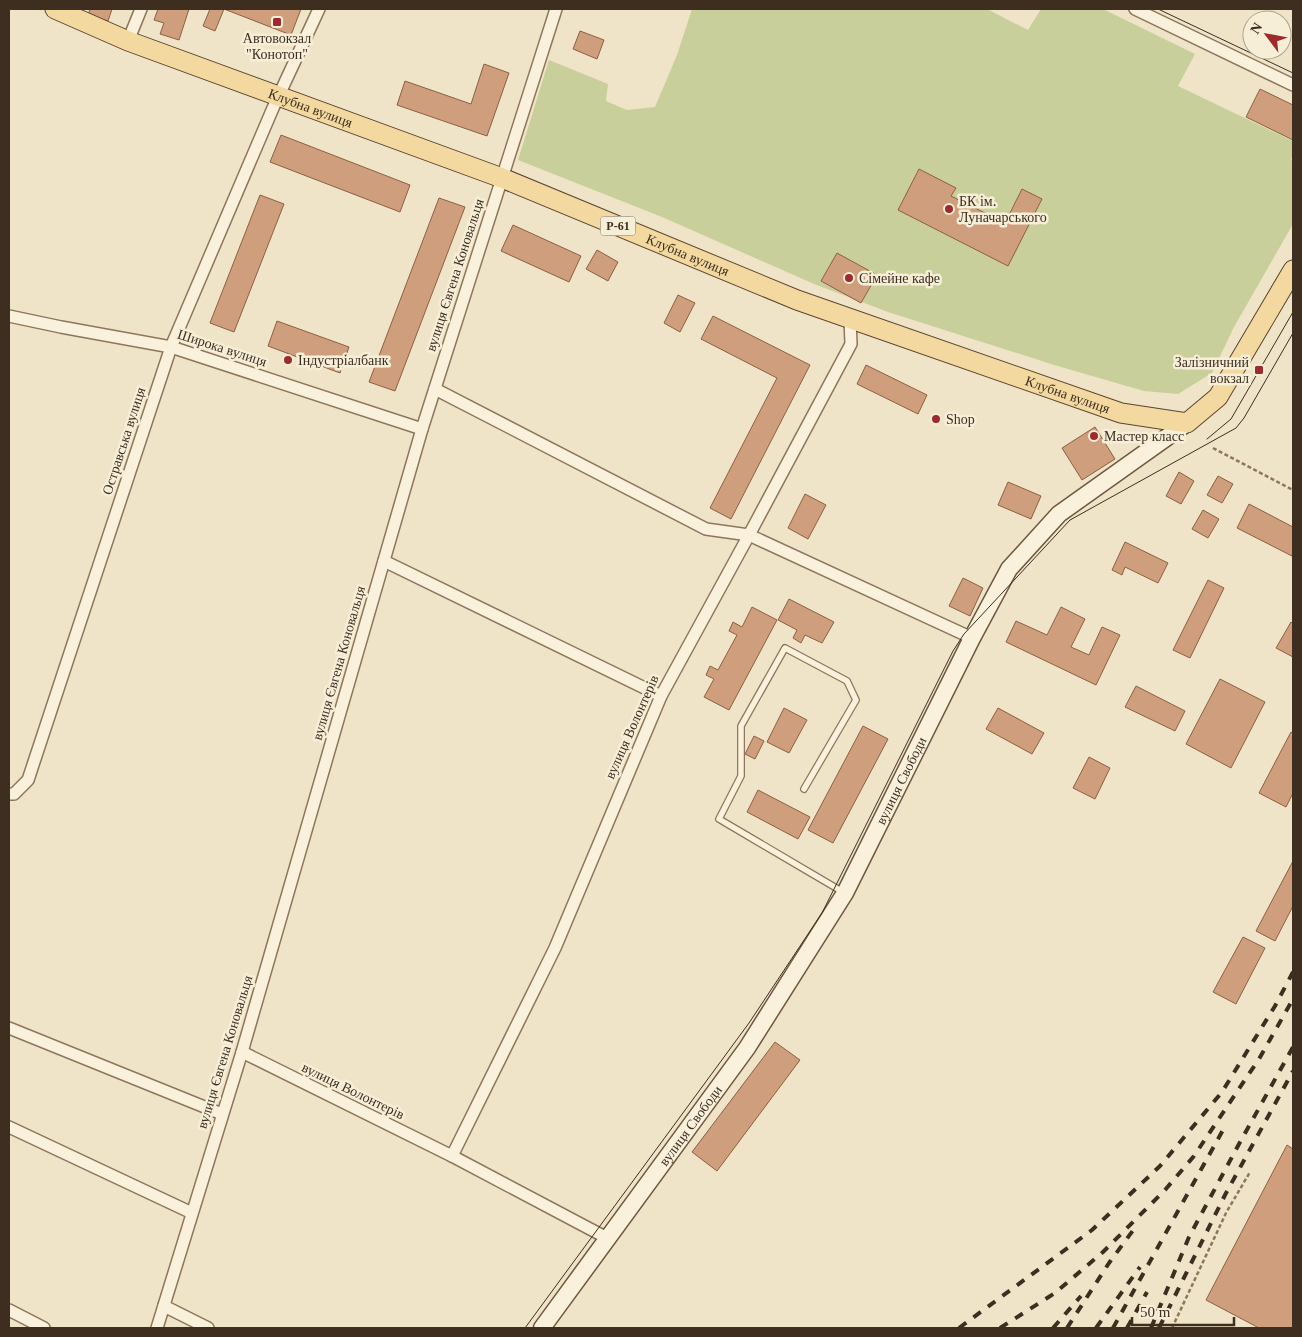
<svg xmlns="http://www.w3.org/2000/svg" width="1302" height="1337" viewBox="0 0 1302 1337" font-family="'Times New Roman',serif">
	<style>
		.green { fill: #c9cf9b }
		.building { fill: #cf9f7d; stroke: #8d5f41 }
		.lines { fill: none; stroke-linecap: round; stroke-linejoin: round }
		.lane-casing { stroke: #8d765c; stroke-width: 8 }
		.street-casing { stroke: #8d765c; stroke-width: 14 }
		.secondary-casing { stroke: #6f573f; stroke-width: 19 }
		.primary-casing { stroke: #5b4430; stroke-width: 21 }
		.path { stroke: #8d765c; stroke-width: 2.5; stroke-dasharray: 4 2.5; stroke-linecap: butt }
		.lane { stroke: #faf1dc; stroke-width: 5.5 }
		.street { stroke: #faf1dc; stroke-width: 11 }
		.secondary { stroke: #faf1dc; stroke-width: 16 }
		.primary { stroke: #f3d9a0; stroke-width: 19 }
		.tram { stroke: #3d2e20; stroke-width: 1 }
		.rail { stroke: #3d2e20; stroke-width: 4; stroke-dasharray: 9 9; stroke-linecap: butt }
		.poi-dot { fill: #9e2a2b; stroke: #f7eed8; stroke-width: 2 }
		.labels { text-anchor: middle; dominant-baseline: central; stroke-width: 5; stroke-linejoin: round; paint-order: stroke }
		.shield { fill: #f7eed8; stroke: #756857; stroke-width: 1 }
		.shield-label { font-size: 12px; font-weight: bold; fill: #3d2e20 }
		.poi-label { font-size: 14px; fill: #3d2e20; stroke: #f7eed8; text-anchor: start }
		.street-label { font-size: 14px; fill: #3d2e20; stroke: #f7eed8 }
	</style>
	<rect width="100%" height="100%" fill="#f0e4c8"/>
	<path class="green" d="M 692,9 L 987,9 L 1028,30 L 1041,9 L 1103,9 L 1195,54 L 1178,86 L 1293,141 L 1293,154 L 1291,160 L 1293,161 L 1293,224 L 1234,327 L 1212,373 L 1178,394 L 1144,391 L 1054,365 L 888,312 L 814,284 L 662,217 L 518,160 L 549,60 L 608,84 L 606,101 L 627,110 L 655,107 L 677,55 Z"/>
	<g class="building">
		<path d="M 90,9 L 112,9 L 108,21 L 88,15 Z"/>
		<path d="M 158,9 L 189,9 L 179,40 L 160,34 L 164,23 L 154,20 Z"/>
		<path d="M 210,9 L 224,9 L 215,31 L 203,26 Z"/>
		<path d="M 224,9 L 301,9 L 291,35 Z"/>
		<path d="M 580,31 L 604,40 L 597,59 L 573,49 Z"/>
		<path d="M 484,64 L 509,73 L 487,136 L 397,105 L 405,81 L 471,104 Z"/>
		<path d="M 1260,89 L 1293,105 L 1293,140 L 1246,117 Z"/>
		<path d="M 281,135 L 410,185 L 400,212 L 270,162 Z"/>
		<path d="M 919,169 L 956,188 L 951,196 L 1005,223 L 1022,189 L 1042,199 L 1008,266 L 898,210 Z"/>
		<path d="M 260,195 L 284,204 L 234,332 L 210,323 Z"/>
		<path d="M 439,198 L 465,207 L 395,391 L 369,382 Z"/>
		<path d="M 513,225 L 581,256 L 569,282 L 501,251 Z"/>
		<path d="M 597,250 L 618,262 L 608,281 L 586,269 Z"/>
		<path d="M 837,253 L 877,275 L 861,303 L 821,281 Z"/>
		<path d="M 678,295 L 695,303 L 680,332 L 664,323 Z"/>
		<path d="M 713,316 L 810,365 L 731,519 L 710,508 L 777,378 L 701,339 Z"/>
		<path d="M 277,321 L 349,347 L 340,373 L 268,346 Z"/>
		<path d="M 866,365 L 927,395 L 918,414 L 857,384 Z"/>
		<path d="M 1095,427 L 1115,459 L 1082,480 L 1062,448 Z"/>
		<path d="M 1179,472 L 1194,481 L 1181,504 L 1166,496 Z"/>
		<path d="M 1218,476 L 1233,484 L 1222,503 L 1207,495 Z"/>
		<path d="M 1008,482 L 1041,496 L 1031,519 L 998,505 Z"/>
		<path d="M 805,494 L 826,505 L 808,539 L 788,528 Z"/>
		<path d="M 1249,504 L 1293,527 L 1293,552 L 1292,556 L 1237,528 Z"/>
		<path d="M 1203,510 L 1219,519 L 1208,538 L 1192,529 Z"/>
		<path d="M 1125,542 L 1168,563 L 1158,583 L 1125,567 L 1122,575 L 1112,570 Z"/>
		<path d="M 963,578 L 983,588 L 970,616 L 949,606 Z"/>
		<path d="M 1208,580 L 1224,588 L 1190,658 L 1173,650 Z"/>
		<path d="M 789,599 L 834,622 L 822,643 L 805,635 L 801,643 L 793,638 L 797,630 L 778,620 Z"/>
		<path d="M 752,607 L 777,620 L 729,710 L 704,697 L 714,679 L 706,675 L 710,666 L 718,670 L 737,635 L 729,631 L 733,622 L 742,627 Z"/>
		<path d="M 1061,607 L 1085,619 L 1071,647 L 1089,655 L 1102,627 L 1120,635 L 1096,685 L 1006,642 L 1016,621 L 1047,635 Z"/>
		<path d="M 1291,622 L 1293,624 L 1293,657 L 1276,648 Z"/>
		<path d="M 1220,679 L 1265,702 L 1231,768 L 1186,744 Z"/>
		<path d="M 1136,686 L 1185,711 L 1175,731 L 1125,707 Z"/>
		<path d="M 784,708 L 807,720 L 789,753 L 767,742 Z"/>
		<path d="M 998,708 L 1044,733 L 1032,754 L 986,729 Z"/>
		<path d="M 863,726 L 888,739 L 833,843 L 808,830 Z"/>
		<path d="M 1291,732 L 1293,733 L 1293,793 L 1286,807 L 1259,793 Z"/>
		<path d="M 754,736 L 764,741 L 755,759 L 745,754 Z"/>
		<path d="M 1089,757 L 1110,768 L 1095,799 L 1073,788 Z"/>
		<path d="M 758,790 L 810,817 L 798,839 L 747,812 Z"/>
		<path d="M 1293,861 L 1293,906 L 1275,941 L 1256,931 Z"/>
		<path d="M 1243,937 L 1265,948 L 1236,1004 L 1213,992 Z"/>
		<path d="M 775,1042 L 800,1060 L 717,1171 L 692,1152 Z"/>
		<path d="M 1287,1145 L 1293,1149 L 1293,1328 L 1259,1328 L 1206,1300 Z"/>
	</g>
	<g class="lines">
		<defs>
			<path id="lane" d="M 804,789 L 856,700 L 847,681 L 785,648 L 741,726 L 741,776 L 719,819 L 843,892"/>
			<g id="street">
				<path d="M 1135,9 L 1293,85"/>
				<path d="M 128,41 L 141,9"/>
				<path d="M 9,316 L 61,327 L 171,347 L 422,429"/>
				<path d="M 435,389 L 706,529 L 749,535 L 972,638"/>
				<path d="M 384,561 L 661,696"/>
				<path d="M 9,794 L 14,794 L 28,780 L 171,347 L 273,108 L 319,9"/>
				<path d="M 9,1028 L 222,1114"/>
				<path d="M 242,1052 L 452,1156 L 609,1239"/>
				<path d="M 9,1127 L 192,1213"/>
				<path d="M 452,1156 L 555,948 L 661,696 L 749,535 L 851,344 L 850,318"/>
				<path d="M 164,1306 L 208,1328"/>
				<path d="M 9,1310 L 44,1328"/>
				<path d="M 157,1328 L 242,1052 L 422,429 L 556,9"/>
			</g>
			<g id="secondary">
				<path id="s1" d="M 542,1328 L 747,1048 L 845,893 L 972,638 L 1009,569 L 1059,514 L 1187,423"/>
			</g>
			<g id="primary">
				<path id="s2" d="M 55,9 L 128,41 L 502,178 L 797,300 L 1121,413 L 1187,423 L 1218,397 L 1293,270"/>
			</g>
		</defs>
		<use href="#lane" class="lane-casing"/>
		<use href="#street" class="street-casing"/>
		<use href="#secondary" class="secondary-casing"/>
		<use href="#primary" class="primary-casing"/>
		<g class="path">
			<path d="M 1213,448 L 1293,490"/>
			<path d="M 1172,1328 L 1226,1213 L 1250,1172"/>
		</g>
		<use href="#lane" class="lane"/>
		<use href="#street" class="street"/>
		<use href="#secondary" class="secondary"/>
		<use href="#primary" class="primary"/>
		<g class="tram">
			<path d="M 1158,9 L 1293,73"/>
			<path d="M 1207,439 L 1231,419 L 1293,312"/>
			<path d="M 525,1328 L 749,1023 L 822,913 L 953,651 L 964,634 L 1070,520 L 1236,428 L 1244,418 L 1293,333"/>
		</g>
		<g class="rail">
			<path d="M 959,1328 L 1092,1230 L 1160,1166 L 1222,1092 L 1275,1006 L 1293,972"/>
			<path d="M 1000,1328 L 1055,1293 L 1103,1252 L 1165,1190 L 1194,1156 L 1216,1123 L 1259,1059 L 1293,999"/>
			<path d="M 1053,1328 L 1081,1296"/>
			<path d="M 1067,1328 L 1109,1263 L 1134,1229"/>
			<path d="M 1096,1328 L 1140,1267"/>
			<path d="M 1113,1328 L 1223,1130"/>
			<path d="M 1127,1328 L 1147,1292"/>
			<path d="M 1151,1328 L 1189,1237 L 1239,1144 L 1293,1047"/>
			<path d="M 1159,1328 L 1225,1195 L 1293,1071"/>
		</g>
	</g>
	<g class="poi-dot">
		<rect x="272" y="17" width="10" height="10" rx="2.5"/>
		<circle cx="949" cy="209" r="5"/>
		<circle cx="849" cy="278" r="5"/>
		<circle cx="288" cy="360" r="5"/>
		<rect x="1254" y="365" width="10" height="10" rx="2.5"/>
		<circle cx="936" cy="419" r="5"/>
		<circle cx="1094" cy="436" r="5"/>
	</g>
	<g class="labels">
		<rect class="shield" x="600.5" y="216.5" width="35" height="19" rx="4"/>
		<g class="shield-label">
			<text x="618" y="226">Р-61</text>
		</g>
		<g class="poi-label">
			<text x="277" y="38" text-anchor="middle">Автовокзал<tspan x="277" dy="16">"Конотоп"</tspan></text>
			<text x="959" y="201">БК ім.<tspan x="959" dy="16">Луначарського</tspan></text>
			<text x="859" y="278">Сімейне кафе</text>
			<text x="298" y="360">Індустріалбанк</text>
			<text x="1249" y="362" text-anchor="end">Залізничний<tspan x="1249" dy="16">вокзал</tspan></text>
			<text x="946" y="419">Shop</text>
			<text x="1104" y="436">Мастер класс</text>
		</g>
		<g class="street-label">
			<text stroke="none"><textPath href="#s2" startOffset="274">Клубна вулиця</textPath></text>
			<text stroke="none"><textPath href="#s2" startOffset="679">Клубна вулиця</textPath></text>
			<text transform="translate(455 275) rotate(-72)">вулиця Євгена Коновальця</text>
			<text transform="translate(222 348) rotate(18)">Широка вулиця</text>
			<text stroke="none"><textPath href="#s2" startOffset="1084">Клубна вулиця</textPath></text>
			<text transform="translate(124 441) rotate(-72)">Остравська вулиця</text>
			<text transform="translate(339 663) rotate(-74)">вулиця Євгена Коновальця</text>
			<text transform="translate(632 727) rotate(-66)">вулиця Волонтерів</text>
			<text stroke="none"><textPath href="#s1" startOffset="656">вулиця Свободи</textPath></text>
			<text transform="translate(225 1052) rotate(-73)">вулиця Євгена Коновальця</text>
			<text transform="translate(353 1091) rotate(26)">вулиця Волонтерів</text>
			<text stroke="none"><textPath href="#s1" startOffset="251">вулиця Свободи</textPath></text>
		</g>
	</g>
	<rect width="1302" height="1337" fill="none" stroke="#3d2e20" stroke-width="20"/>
	<g transform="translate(1267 35) rotate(302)"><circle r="24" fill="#f7eed8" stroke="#ada18e"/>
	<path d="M0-4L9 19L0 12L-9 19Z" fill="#9e2a2b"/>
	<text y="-8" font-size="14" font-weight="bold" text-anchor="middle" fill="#3d2e20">N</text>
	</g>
	<path d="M1132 1317v8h102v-8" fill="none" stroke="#3d2e20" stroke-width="2.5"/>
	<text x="1140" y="1317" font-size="15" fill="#3d2e20" stroke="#f7eed8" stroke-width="4" paint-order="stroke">50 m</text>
</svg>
